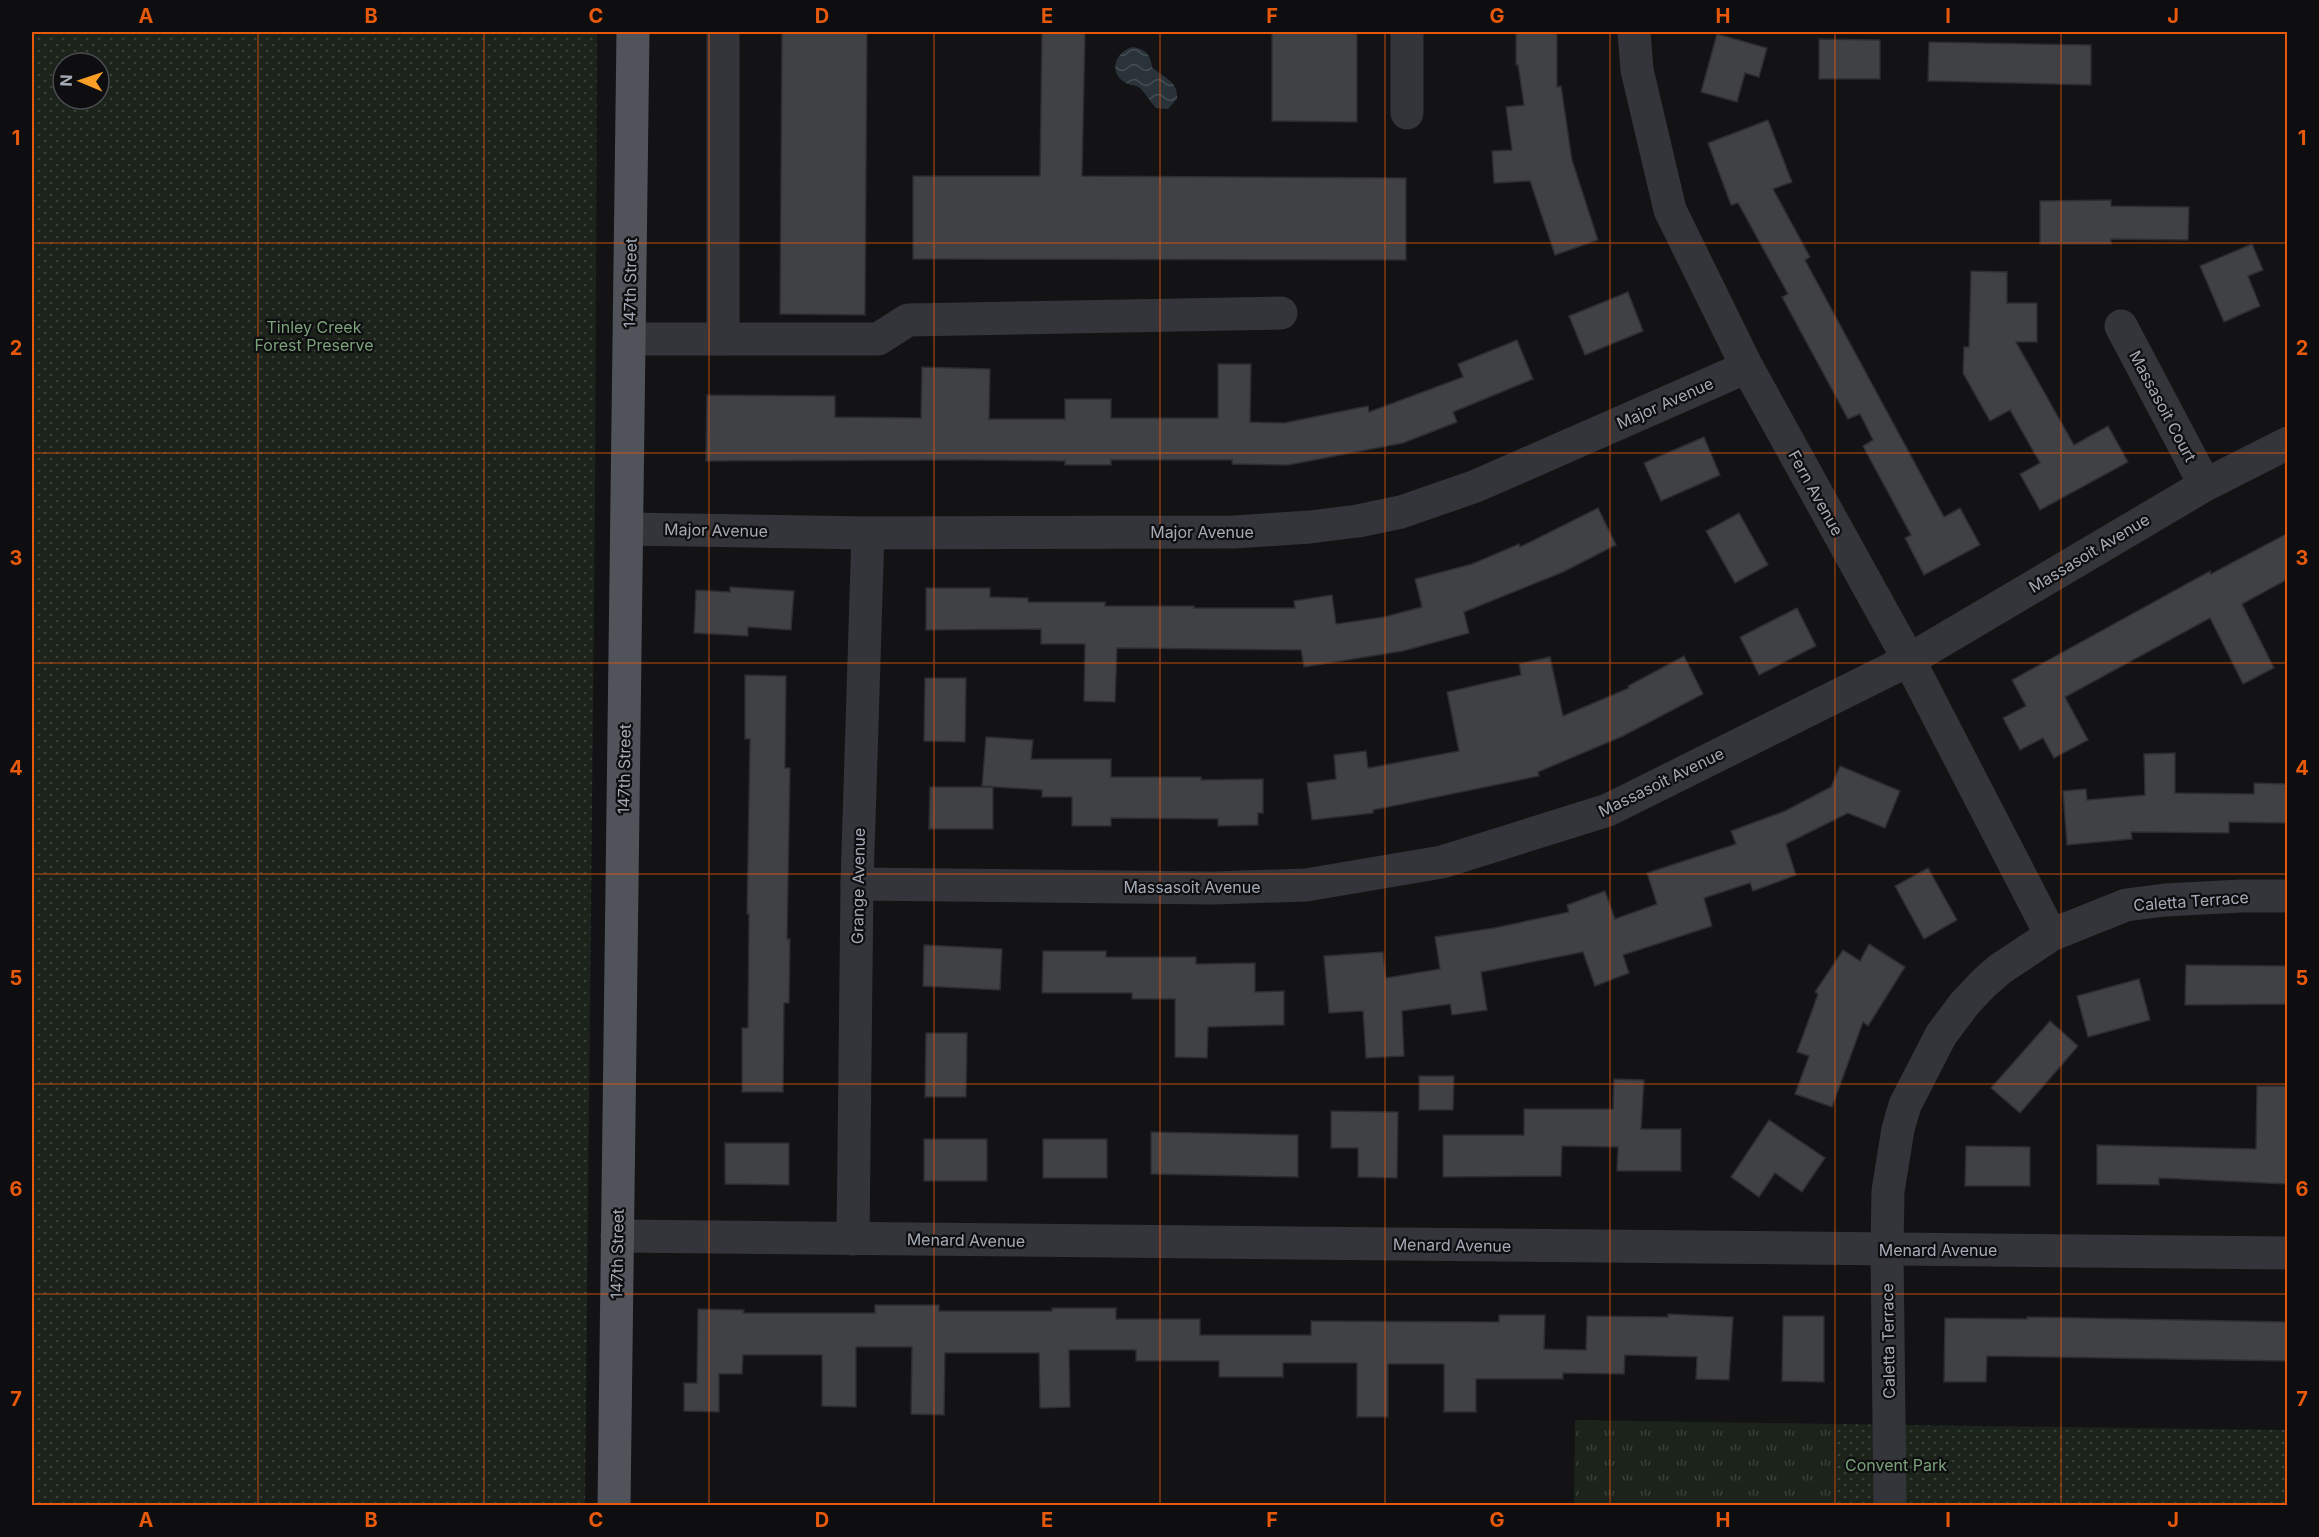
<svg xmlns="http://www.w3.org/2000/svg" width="2319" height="1537" viewBox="0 0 2319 1537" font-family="Inter,sans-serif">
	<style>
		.grass { fill: url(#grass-tufts) }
		.park { fill: url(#park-dots); fill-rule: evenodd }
		.water { fill: url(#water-waves) }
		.building { fill: #3f4145; stroke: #2d2d31; stroke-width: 1.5 }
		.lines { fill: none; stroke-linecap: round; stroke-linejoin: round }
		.minor { stroke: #34353a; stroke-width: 33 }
		.major { stroke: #505359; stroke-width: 33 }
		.grid { fill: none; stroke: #e8590c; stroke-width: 1.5; stroke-opacity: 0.55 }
		.labels { text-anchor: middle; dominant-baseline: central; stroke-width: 4.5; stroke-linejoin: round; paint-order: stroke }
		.street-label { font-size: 16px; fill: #a4abb6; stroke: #0e0e10 }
		.park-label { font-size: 16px; fill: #7ba27a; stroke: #0e0e10 }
		.neatline { fill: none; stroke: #e8590c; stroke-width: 2 }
		.grid-label { font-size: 20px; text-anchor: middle; font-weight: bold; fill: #e8590c }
	</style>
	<defs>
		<pattern id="grass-tufts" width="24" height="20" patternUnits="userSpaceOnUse" patternTransform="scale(1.5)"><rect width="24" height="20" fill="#1b231b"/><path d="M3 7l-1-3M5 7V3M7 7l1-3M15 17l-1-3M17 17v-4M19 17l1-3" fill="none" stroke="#39403a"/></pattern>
		<pattern id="park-dots" width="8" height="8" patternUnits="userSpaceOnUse" patternTransform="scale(1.5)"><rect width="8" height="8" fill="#1b231b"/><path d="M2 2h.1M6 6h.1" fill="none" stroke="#39403a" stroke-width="1.8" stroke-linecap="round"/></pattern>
		<pattern id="water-waves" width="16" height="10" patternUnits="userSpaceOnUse" patternTransform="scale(1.5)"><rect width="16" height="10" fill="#293339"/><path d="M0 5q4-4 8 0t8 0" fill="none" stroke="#454e53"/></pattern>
	</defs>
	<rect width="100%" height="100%" fill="#131315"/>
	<path class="grass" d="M 1575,1420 L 1836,1424 L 1835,1505 L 1574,1506 Z"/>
	<g class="park">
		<path d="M 32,32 L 597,32 L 595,508 L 585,1505 L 32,1505 ZM 63,63 L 99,63 L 99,99 L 63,99 Z"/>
		<path d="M 1836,1424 L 2287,1430 L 2287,1505 L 1835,1506 Z"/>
	</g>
	<path class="water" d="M 1133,47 C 1145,49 1151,55 1152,67 C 1163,78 1179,81 1177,99 L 1168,109 L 1156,108 C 1150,102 1147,95 1141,89 C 1136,84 1130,86 1124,82 C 1108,71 1116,51 1133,47 Z"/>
	<g class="building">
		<path d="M 782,32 L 867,32 L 865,315 L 780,314 Z"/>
		<path d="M 1042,32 L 1085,32 L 1082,176 L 1406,178 L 1406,260 L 913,259 L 913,176 L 1040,176 Z"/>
		<path d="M 1272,32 L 1357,32 L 1357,122 L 1272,121 Z"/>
		<path d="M 1516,32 L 1557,32 L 1557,87 L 1561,86 L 1572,160 L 1598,240 L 1555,255 L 1530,181 L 1494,183 L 1492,151 L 1512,150 L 1506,107 L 1524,105 L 1518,65 L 1516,65 Z"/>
		<path d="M 1717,34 L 1767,48 L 1759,77 L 1745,73 L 1737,102 L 1701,92 Z"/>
		<path d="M 1819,39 L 1880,40 L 1880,79 L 1819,79 Z"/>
		<path d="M 1929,42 L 2091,45 L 2091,85 L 1928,81 Z"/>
		<path d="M 1768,120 L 1792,182 L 1773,189 L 1810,257 L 1805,260 L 1944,517 L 1960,508 L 1980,545 L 1924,575 L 1905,538 L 1911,535 L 1864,448 L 1863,446 L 1873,440 L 1860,414 L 1848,419 L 1782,297 L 1788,294 L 1738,203 L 1731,205 L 1708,143 Z"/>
		<path d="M 2111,200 L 2111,206 L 2189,207 L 2188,240 L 2111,239 L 2111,244 L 2040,244 L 2040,201 Z"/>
		<path d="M 2252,244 L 2263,270 L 2248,276 L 2260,306 L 2224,322 L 2200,266 Z"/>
		<path d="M 1971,271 L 2007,272 L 2007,303 L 2037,303 L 2037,342 L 2016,342 L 2074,445 L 2108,426 L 2128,462 L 2040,510 L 2020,474 L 2040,463 L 2010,410 L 1990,421 L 1963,373 L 1964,347 L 1969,347 Z"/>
		<path d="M 1628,292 L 1643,331 L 1585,355 L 1569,316 Z"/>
		<path d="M 1517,340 L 1533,379 L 1453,412 L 1457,422 L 1403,443 L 1288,465 L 1232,464 L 1232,460 L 1111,460 L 1111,465 L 1065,465 L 1065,461 L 967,460 L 706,461 L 707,395 L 835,396 L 835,417 L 921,418 L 922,367 L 990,369 L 989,419 L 1065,419 L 1065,399 L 1111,399 L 1111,418 L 1218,418 L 1218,364 L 1251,364 L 1250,422 L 1284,423 L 1368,406 L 1369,412 L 1463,377 L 1458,364 Z"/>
		<path d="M 1704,437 L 1720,475 L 1661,501 L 1644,463 Z"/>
		<path d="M 1598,508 L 1616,545 L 1563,572 L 1464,612 L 1469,633 L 1403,651 L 1304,667 L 1301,650 L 1117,648 L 1115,702 L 1084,701 L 1085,644 L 1041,644 L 1041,629 L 926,630 L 926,588 L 990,588 L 990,597 L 1028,598 L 1028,602 L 1105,602 L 1105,606 L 1194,606 L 1194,608 L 1295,608 L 1294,601 L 1332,595 L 1336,624 L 1384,617 L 1422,607 L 1415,579 L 1472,564 L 1519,544 L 1520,547 Z"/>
		<path d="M 1739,513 L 1768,565 L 1735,583 L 1706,531 Z"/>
		<path d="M 2288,533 L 2288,579 L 2242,604 L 2274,668 L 2243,684 L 2210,618 L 2065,697 L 2088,740 L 2054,758 L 2043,738 L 2020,750 L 2003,718 L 2026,706 L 2012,680 L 2210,571 L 2211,574 Z"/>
		<path d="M 730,587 L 794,591 L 791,630 L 748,627 L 748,636 L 694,633 L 696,590 L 730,592 Z"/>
		<path d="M 1797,608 L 1816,646 L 1759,675 L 1740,637 Z"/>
		<path d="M 1684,656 L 1703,694 L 1623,736 L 1538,772 L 1539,776 L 1373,810 L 1373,813 L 1312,820 L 1307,783 L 1336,779 L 1334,755 L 1366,751 L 1368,768 L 1459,751 L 1447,692 L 1521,675 L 1519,664 L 1550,657 L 1563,716 L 1629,688 L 1628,686 Z"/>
		<path d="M 745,675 L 786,676 L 785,768 L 790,768 L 787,939 L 790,939 L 789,1003 L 784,1003 L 783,1092 L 742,1092 L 742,1028 L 748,1028 L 749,914 L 747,914 L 750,739 L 745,739 Z"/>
		<path d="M 925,678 L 966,678 L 965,742 L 924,741 Z"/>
		<path d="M 986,737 L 1033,740 L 1031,759 L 1111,759 L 1111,777 L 1201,777 L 1201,780 L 1263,779 L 1263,813 L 1258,813 L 1258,825 L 1218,826 L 1218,819 L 1111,818 L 1111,826 L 1072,826 L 1072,797 L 1042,797 L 1042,790 L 982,786 Z"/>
		<path d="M 2175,753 L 2175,793 L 2254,794 L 2254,783 L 2288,784 L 2288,823 L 2229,822 L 2229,833 L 2131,832 L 2132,839 L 2067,845 L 2063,791 L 2086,789 L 2087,800 L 2145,795 L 2144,754 Z"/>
		<path d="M 1840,766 L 1900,791 L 1885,828 L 1848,813 L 1786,844 L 1796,875 L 1753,891 L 1750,883 L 1704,898 L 1712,926 L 1623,955 L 1629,973 L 1595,986 L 1583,952 L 1481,972 L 1487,1010 L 1452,1015 L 1450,1004 L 1402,1011 L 1404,1056 L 1366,1058 L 1363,1011 L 1329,1013 L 1324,956 L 1383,952 L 1386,978 L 1440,969 L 1435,937 L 1494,928 L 1569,912 L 1567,905 L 1605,891 L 1615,919 L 1657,904 L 1647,873 L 1736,844 L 1731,831 L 1785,811 L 1831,787 Z"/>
		<path d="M 930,787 L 993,787 L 993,829 L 929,829 Z"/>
		<path d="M 1928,868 L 1957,920 L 1924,939 L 1895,886 Z"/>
		<path d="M 1869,944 L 1905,967 L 1868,1026 L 1863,1022 L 1832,1107 L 1795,1094 L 1809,1056 L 1797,1052 L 1818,994 L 1815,992 L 1843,950 L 1860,961 Z"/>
		<path d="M 924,945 L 1002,949 L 1000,990 L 923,986 Z"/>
		<path d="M 1043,951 L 1106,951 L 1106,957 L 1196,957 L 1196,964 L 1255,963 L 1255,992 L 1284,991 L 1284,1025 L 1208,1027 L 1207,1058 L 1175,1057 L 1175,999 L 1132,999 L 1132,993 L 1042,993 Z"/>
		<path d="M 2186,965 L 2288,966 L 2288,1004 L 2185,1005 Z"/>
		<path d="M 2139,979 L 2150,1020 L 2088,1037 L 2077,996 Z"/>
		<path d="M 2050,1021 L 2078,1046 L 2020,1113 L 1991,1088 Z"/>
		<path d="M 926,1033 L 967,1033 L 966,1097 L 925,1097 Z"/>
		<path d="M 1419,1076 L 1454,1076 L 1453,1110 L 1419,1110 Z"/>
		<path d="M 1614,1079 L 1644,1080 L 1641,1129 L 1681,1129 L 1681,1171 L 1617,1171 L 1618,1147 L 1562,1146 L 1561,1176 L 1443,1177 L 1443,1135 L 1524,1135 L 1524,1109 L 1613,1109 Z"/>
		<path d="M 2257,1086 L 2288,1086 L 2288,1184 L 2159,1178 L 2159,1185 L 2097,1184 L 2097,1145 L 2256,1149 Z"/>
		<path d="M 1331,1111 L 1398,1112 L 1397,1178 L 1358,1177 L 1358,1148 L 1331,1148 Z"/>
		<path d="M 1769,1120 L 1825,1158 L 1802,1192 L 1775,1173 L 1759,1197 L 1731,1177 Z"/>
		<path d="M 1151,1132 L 1298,1135 L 1298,1177 L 1151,1174 Z"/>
		<rect x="924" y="1139" width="63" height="42"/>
		<rect x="1043" y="1139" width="64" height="39"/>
		<path d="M 725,1143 L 789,1143 L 789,1185 L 725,1184 Z"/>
		<path d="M 1966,1146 L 2030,1147 L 2030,1186 L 1965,1186 Z"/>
		<path d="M 875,1305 L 939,1305 L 939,1311 L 1052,1311 L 1052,1308 L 1116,1308 L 1116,1319 L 1200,1319 L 1200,1335 L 1311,1335 L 1311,1321 L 1499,1322 L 1499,1315 L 1545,1315 L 1544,1349 L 1586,1350 L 1587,1316 L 1668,1317 L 1668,1314 L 1733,1317 L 1729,1380 L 1696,1379 L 1697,1357 L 1625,1355 L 1624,1374 L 1563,1373 L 1563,1379 L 1476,1379 L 1476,1412 L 1444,1412 L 1444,1364 L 1388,1364 L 1388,1417 L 1357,1417 L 1357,1363 L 1283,1363 L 1283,1377 L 1219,1377 L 1219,1361 L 1136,1361 L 1136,1350 L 1069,1350 L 1070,1407 L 1040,1408 L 1039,1353 L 945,1353 L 944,1415 L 911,1414 L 912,1347 L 856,1347 L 856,1407 L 822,1406 L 822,1355 L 743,1355 L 742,1374 L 719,1374 L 719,1412 L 684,1411 L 684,1383 L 697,1383 L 698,1309 L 744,1310 L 743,1313 L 875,1313 Z"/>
		<path d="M 1783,1316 L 1824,1316 L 1824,1382 L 1782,1381 Z"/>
		<path d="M 2027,1317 L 2288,1322 L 2288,1361 L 1987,1356 L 1986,1382 L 1944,1382 L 1945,1318 L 2027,1319 Z"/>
	</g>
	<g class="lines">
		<g class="minor">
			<path d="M 723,32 L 723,339"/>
			<path d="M 1634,32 L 1637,70 L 1670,210 L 1747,367 L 1909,660 L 2051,935"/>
			<path d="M 1407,113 L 1407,32"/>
			<path d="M 2121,326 L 2205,485"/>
			<path d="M 630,339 L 878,339 L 908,320 L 1281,313"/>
			<path d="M 627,529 L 868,533 L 1234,532 L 1310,527 L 1358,521 L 1401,512 L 1476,486 L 1747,367"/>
			<path d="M 857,884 L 1213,888 L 1306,885 L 1442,862 L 1608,810 L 1909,660 L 2205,485 L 2288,443"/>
			<path d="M 617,1236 L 2288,1253"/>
			<path d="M 853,1239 L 857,884 L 868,533"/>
			<path d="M 1890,1506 L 1887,1250 L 1888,1191 L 1898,1129 L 1905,1105 L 1941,1035 L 1965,1003 L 1984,983 L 2000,969 L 2051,935 L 2126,905 L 2165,900 L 2241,896 L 2288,896"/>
		</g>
		<path class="major" d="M 614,1506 L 633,32"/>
	</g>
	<path class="grid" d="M 258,32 L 258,1506M 484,32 L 484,1506M 709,32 L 709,1506M 934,32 L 934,1506M 1160,32 L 1160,1506M 1385,32 L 1385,1506M 1610,32 L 1610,1506M 1835,32 L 1835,1506M 2061,32 L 2061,1506M 32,243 L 2288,243M 32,453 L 2288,453M 32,663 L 2288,663M 32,874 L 2288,874M 32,1084 L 2288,1084M 32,1294 L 2288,1294"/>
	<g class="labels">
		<g class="street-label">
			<text transform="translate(630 283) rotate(-89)">147th Street</text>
			<text transform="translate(1665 403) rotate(-24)">Major Avenue</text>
			<text transform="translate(2163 406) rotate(62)">Massasoit Court</text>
			<text transform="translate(1816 493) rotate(61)">Fern Avenue</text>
			<text transform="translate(716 530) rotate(1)">Major Avenue</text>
			<text x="1202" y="532">Major Avenue</text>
			<text transform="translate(2089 553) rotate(-31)">Massasoit Avenue</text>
			<text transform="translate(624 769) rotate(-89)">147th Street</text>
			<text transform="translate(1661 782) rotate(-26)">Massasoit Avenue</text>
			<text transform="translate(858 886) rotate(-89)">Grange Avenue</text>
			<text x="1192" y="887">Massasoit Avenue</text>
			<text transform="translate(2191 901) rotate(-4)">Caletta Terrace</text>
			<text transform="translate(966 1240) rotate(1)">Menard Avenue</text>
			<text transform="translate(1452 1245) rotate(1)">Menard Avenue</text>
			<text x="1938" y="1250">Menard Avenue</text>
			<text transform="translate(617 1254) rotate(-89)">147th Street</text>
			<text transform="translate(1888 1341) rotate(-91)">Caletta Terrace</text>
		</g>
		<g class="park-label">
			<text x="314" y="327">Tinley Creek<tspan x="314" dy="18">Forest Preserve</tspan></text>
			<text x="1896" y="1465">Convent Park</text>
		</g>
	</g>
	<rect width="2319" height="1537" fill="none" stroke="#0e0e10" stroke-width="66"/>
	<g transform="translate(81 81) rotate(272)"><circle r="28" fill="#0e0e10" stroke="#4a4d52" stroke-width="1.5"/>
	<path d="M0-4.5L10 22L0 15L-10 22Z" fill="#fa9e26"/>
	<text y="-9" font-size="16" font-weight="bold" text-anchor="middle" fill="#a4abb6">N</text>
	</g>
	<rect x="33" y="33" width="2253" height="1471" class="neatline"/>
	<g class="grid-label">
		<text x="146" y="23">A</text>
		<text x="371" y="23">B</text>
		<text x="596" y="23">C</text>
		<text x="822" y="23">D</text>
		<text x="1047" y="23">E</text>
		<text x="1272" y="23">F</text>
		<text x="1497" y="23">G</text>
		<text x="1723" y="23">H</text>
		<text x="1948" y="23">I</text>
		<text x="2173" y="23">J</text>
		<text x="16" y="145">1</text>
		<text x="2302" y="145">1</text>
		<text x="16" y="355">2</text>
		<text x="2302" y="355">2</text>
		<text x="16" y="565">3</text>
		<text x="2302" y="565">3</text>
		<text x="16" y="775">4</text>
		<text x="2302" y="775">4</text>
		<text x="16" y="985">5</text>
		<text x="2302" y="985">5</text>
		<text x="16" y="1196">6</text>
		<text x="2302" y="1196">6</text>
		<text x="16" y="1406">7</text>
		<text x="2302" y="1406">7</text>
		<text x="146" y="1527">A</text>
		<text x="371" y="1527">B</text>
		<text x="596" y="1527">C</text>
		<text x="822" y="1527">D</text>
		<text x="1047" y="1527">E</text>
		<text x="1272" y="1527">F</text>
		<text x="1497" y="1527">G</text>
		<text x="1723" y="1527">H</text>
		<text x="1948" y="1527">I</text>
		<text x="2173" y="1527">J</text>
	</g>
</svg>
